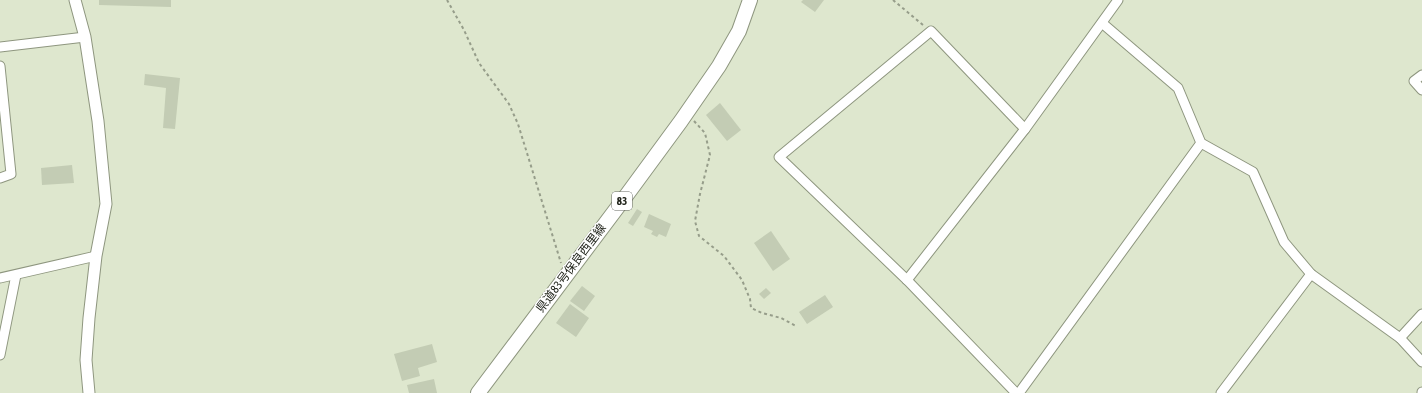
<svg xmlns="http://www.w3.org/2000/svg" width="1422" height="393" viewBox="0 0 1422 393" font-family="'Asap Condensed','Noto Sans JP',sans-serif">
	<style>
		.building { fill: #c3ccb4 }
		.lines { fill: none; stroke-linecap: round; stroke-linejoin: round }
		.minor-casing { stroke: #8e967f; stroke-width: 11 }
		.tertiary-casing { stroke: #8e967f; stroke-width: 13 }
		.primary-casing { stroke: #8e967f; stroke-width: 16 }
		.path { stroke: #969d8a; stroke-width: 2; stroke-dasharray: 3 3; stroke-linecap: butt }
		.minor { stroke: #fff; stroke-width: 9 }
		.tertiary { stroke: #fff; stroke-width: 11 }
		.primary { stroke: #fff; stroke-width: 14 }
		.labels { text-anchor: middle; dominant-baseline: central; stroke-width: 3; stroke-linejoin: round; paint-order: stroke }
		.shield { fill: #fff; stroke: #646660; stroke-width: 1 }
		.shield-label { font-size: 11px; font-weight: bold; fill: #22251c }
		.street-label { font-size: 12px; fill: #22251c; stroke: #fff }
	</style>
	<rect width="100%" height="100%" fill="#dee7ce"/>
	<g class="building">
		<path d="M 99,0 L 171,0 L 171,7 L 99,5 Z"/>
		<path d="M 803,0 L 824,0 L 815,12 L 801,2 Z"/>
		<path d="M 145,74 L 180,78 L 175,129 L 163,128 L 166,88 L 144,85 Z"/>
		<path d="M 720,103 L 741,130 L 727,141 L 706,115 Z"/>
		<path d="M 72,165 L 74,183 L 42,185 L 41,168 Z"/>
		<path d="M 637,209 L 642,212 L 633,226 L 628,223 Z"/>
		<path d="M 649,214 L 671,224 L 666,237 L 659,234 L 657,237 L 651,234 L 653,231 L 644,227 Z"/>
		<path d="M 771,231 L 790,259 L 773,271 L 754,243 Z"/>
		<path d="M 582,286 L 595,296 L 584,311 L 570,301 Z"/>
		<path d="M 766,288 L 771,293 L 764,299 L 759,294 Z"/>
		<path d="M 825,295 L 833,307 L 807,324 L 799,312 Z"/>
		<path d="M 570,304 L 589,318 L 576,337 L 556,323 Z"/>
		<path d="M 432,344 L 437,362 L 418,368 L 420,376 L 402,381 L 394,354 Z"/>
		<path d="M 434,379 L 437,393 L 409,393 L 407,385 Z"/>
	</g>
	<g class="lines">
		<defs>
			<g id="minor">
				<path d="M 1102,23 L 1178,88 L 1201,143 L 1253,172 L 1284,242 L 1311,274 L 1400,338"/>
				<path d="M 0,47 L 85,37"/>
				<path d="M 0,66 L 11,174 L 0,178"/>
				<path d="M 1422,75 L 1414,81 L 1422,90"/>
				<path d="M 0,278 L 96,256"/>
				<path d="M 907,280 L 1025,129 L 1118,0"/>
				<path d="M 1422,314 L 1400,338 L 1422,362"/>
				<path d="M 0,355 L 16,275"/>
				<path d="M 1016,393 L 907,280 L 779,157 L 931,31 L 1025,129"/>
				<path d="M 1019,393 L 1201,143"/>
				<path d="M 1221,393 L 1311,274"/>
				<path d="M 1422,393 L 1422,392"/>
			</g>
			<path id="tertiary" d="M 75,0 L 85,37 L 98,121 L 106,204 L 96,256 L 89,318 L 86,360 L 89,393"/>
			<path id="primary" d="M 478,393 L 623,200 L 681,121 L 719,66 L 739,31 L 750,0"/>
		</defs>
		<use href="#minor" class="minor-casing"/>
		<use href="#tertiary" class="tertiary-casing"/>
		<use href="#primary" class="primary-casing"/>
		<g class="path">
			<path d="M 447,0 L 464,30 L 479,63 L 509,104 L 518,124 L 561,263"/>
			<path d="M 893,0 L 923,25"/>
			<path d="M 694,121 L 705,133 L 710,155 L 700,194 L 695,221 L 699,236 L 724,256 L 742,280 L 750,299 L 751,308 L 762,313 L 781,318 L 796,326"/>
		</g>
		<use href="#minor" class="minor"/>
		<use href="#tertiary" class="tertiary"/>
		<use href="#primary" class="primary"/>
	</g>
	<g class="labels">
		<rect class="shield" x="612" y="192" width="20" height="18" rx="3"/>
		<g class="shield-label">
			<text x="622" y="201">83</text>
		</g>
		<g class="street-label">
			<text transform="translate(571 268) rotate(-53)">県道83号保良西里線</text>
		</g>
	</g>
</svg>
